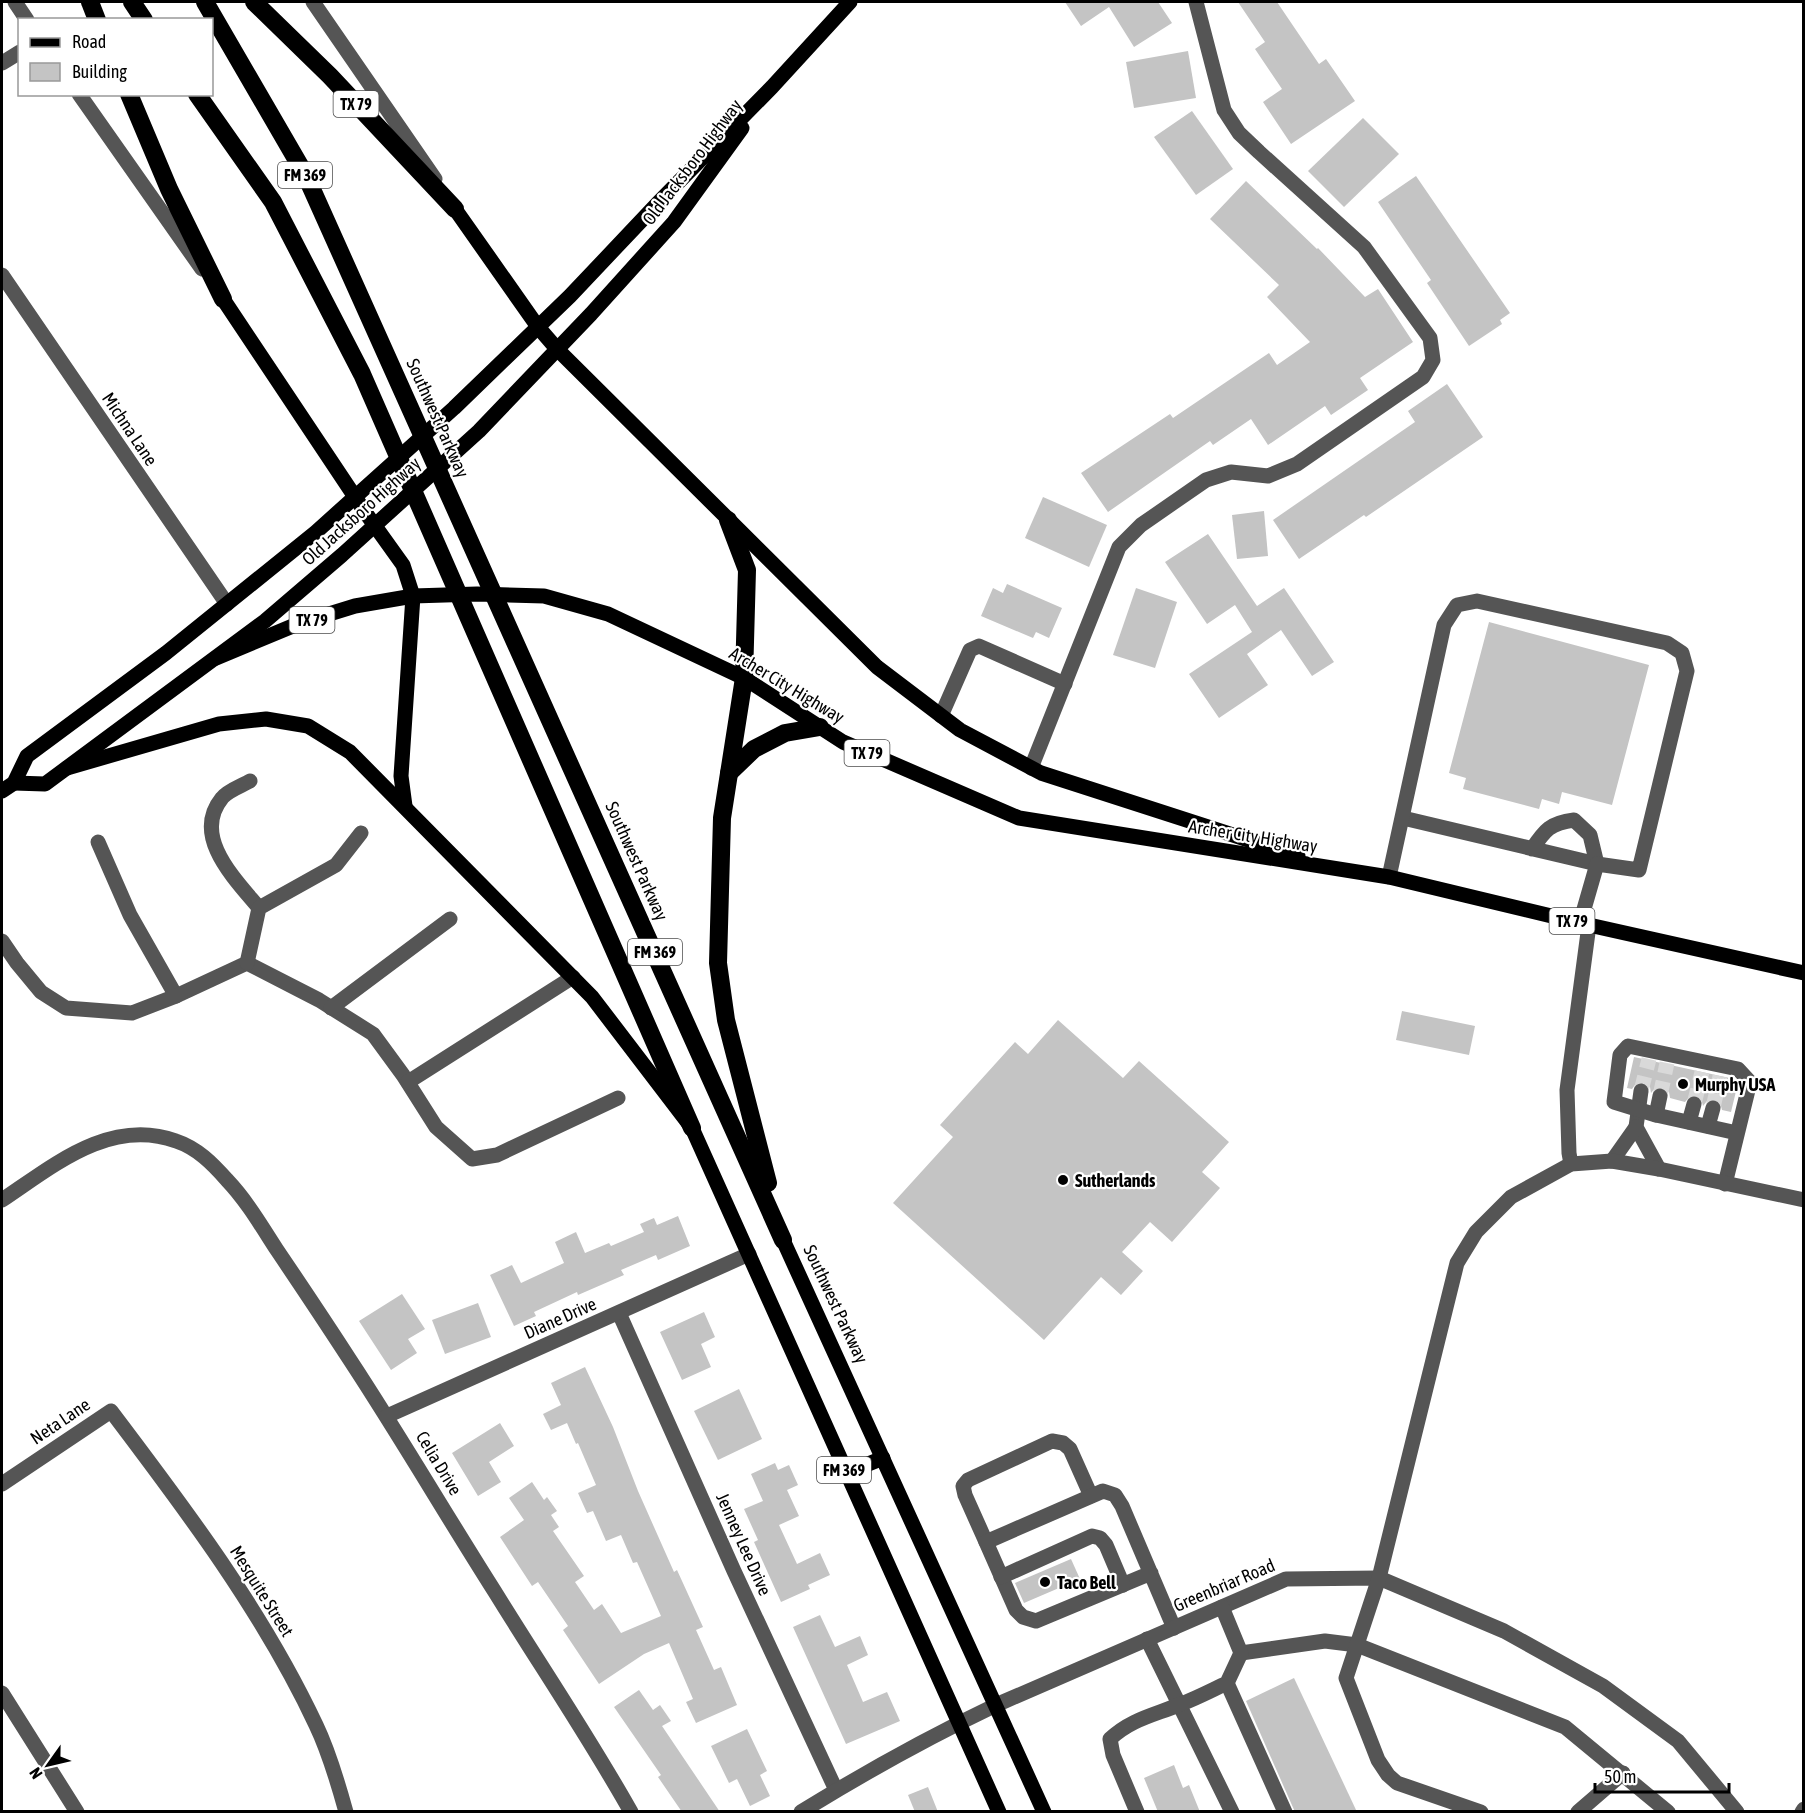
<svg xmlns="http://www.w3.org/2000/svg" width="1805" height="1813" viewBox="0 0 1805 1813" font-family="'Asap Condensed',sans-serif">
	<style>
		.building { fill: #c4c4c4 }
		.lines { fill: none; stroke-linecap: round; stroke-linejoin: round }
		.minor-tunnel { stroke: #d9d9d9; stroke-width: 15; stroke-dasharray: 15 8; stroke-linecap: butt }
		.minor { stroke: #555; stroke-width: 15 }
		.major { stroke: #000; stroke-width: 15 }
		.highway { stroke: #000; stroke-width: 18 }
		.poi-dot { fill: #000; stroke: #fff; stroke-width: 2 }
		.labels { text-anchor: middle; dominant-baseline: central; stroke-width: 4.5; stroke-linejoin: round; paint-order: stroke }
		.shield { fill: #fff; stroke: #4c4c4c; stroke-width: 1.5 }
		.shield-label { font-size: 16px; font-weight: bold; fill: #000 }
		.street-label { font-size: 18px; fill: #000; stroke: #fff }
		.poi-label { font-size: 18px; font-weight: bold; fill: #000; stroke: #fff; text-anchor: start }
	</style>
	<rect width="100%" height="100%" fill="#fff"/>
	<g class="building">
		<path d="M 1065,2 L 1158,2 L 1172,23 L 1134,47 L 1109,7 L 1081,26 Z"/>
		<path d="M 1238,2 L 1277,2 L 1319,64 L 1326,59 L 1355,101 L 1291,144 L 1263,102 L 1282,89 L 1255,49 L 1265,42 Z"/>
		<path d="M 1188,51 L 1196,98 L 1134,108 L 1126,62 Z"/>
		<path d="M 1192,111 L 1233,169 L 1196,195 L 1154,137 Z"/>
		<path d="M 1363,118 L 1399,154 L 1344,207 L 1308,171 Z"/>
		<path d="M 1416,176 L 1510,313 L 1500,320 L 1502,324 L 1469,346 L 1427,283 L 1431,280 L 1378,202 Z"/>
		<path d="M 1246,181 L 1317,249 L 1318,248 L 1365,297 L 1378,289 L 1413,342 L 1360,378 L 1368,390 L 1331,415 L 1325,406 L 1268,445 L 1251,419 L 1213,445 L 1210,441 L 1108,512 L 1081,473 L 1170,414 L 1173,418 L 1269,353 L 1277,365 L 1310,342 L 1267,297 L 1279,285 L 1210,219 Z"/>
		<path d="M 1447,384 L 1483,437 L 1366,517 L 1364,515 L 1299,559 L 1273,520 L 1415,422 L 1408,411 Z"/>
		<path d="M 1043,497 L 1107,525 L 1089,567 L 1025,538 Z"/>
		<path d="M 1264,511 L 1268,556 L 1237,559 L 1232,515 Z"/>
		<path d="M 1208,534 L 1257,606 L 1284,588 L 1334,662 L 1312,676 L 1281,630 L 1247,654 L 1268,685 L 1219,718 L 1189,674 L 1252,632 L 1235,605 L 1207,624 L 1165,562 Z"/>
		<path d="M 1007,584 L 1062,608 L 1049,638 L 1036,632 L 1033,638 L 981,616 L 993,588 L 1003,593 Z"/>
		<path d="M 1136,588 L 1177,602 L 1155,668 L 1113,655 Z"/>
		<path d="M 1489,622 L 1649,665 L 1612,805 L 1562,792 L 1559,804 L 1542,799 L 1539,809 L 1463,789 L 1466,778 L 1449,773 Z"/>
		<path d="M 1402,1011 L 1475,1026 L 1469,1055 L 1396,1040 Z"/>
		<path d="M 1058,1020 L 1123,1078 L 1139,1061 L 1229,1142 L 1202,1172 L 1220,1188 L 1172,1242 L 1150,1222 L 1122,1252 L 1143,1271 L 1121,1295 L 1101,1277 L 1044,1340 L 893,1203 L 953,1137 L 940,1125 L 1015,1042 L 1028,1054 Z"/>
		<path d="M 1634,1057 L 1734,1079 L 1738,1083 L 1731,1112 L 1722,1110 L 1720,1102 L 1715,1099 L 1707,1101 L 1703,1106 L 1701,1098 L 1697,1095 L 1691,1095 L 1685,1102 L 1670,1098 L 1669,1092 L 1663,1087 L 1656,1087 L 1651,1093 L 1650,1087 L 1643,1082 L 1637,1082 L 1632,1089 L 1627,1088 Z"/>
		<path d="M 678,1216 L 690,1246 L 658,1260 L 656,1255 L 621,1270 L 624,1275 L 578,1295 L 577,1292 L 534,1312 L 536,1316 L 514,1326 L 490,1275 L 512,1265 L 521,1283 L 564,1263 L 555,1242 L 576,1232 L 585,1253 L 609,1243 L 611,1246 L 644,1232 L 640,1224 L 654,1218 L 657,1225 Z"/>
		<path d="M 402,1294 L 425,1329 L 408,1339 L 417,1353 L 391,1370 L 359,1321 Z"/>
		<path d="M 478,1303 L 491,1337 L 445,1354 L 432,1320 Z"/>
		<path d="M 704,1312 L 715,1337 L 701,1344 L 711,1367 L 682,1380 L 660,1332 Z"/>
		<path d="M 585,1367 L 613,1427 L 638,1491 L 674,1572 L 677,1570 L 703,1627 L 696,1630 L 714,1670 L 721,1667 L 737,1705 L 696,1723 L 686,1702 L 693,1699 L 669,1643 L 644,1654 L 599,1684 L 563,1630 L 568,1626 L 538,1582 L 532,1586 L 500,1537 L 524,1520 L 509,1498 L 532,1482 L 544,1500 L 547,1497 L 557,1511 L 551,1515 L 559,1527 L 553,1531 L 584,1576 L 575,1582 L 594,1610 L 602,1604 L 621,1633 L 661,1616 L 637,1562 L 633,1563 L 621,1535 L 606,1541 L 593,1511 L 587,1513 L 578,1493 L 596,1485 L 578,1443 L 576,1444 L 567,1423 L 551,1430 L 543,1414 L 561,1405 L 551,1383 Z"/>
		<path d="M 739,1389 L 762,1439 L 718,1460 L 694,1411 Z"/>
		<path d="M 500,1423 L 514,1446 L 489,1462 L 501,1482 L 478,1496 L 452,1453 Z"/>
		<path d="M 775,1463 L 778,1470 L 789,1465 L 798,1485 L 787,1490 L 799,1516 L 779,1525 L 797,1564 L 820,1553 L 830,1575 L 808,1585 L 810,1589 L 781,1602 L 754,1542 L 758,1540 L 744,1509 L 763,1501 L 751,1474 Z"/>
		<path d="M 1071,1559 L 1080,1579 L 1024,1603 L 1015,1583 Z"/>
		<path d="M 820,1615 L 835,1647 L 860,1636 L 868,1655 L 847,1665 L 863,1702 L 887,1692 L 900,1721 L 846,1744 L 793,1627 Z"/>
		<path d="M 1294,1678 L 1357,1812 L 1295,1812 L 1246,1701 Z"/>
		<path d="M 639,1690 L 653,1710 L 660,1705 L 671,1721 L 662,1726 L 720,1812 L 682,1812 L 658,1777 L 661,1775 L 614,1707 Z"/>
		<path d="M 747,1729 L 767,1771 L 760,1775 L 770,1796 L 750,1806 L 737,1779 L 729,1783 L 711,1746 Z"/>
		<path d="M 1174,1765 L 1183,1788 L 1189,1785 L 1200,1812 L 1158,1812 L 1144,1778 Z"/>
		<path d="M 928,1787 L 938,1812 L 915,1812 L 908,1795 Z"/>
	</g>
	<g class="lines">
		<g class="minor-tunnel">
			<path d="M 1641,1091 L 1649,1059"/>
			<path d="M 1660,1096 L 1667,1063"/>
			<path d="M 1694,1104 L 1702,1072"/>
			<path d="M 1713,1108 L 1720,1076"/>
		</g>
		<g class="minor">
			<path d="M 15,2 L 27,20"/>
			<path d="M 313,2 L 435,179"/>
			<path d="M 2,63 L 20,52"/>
			<path d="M 79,94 L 202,269"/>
			<path d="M 2,275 L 227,604"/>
			<path d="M 941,716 L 970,650 L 979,646 L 1065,684"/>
			<path d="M 1031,768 L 1119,547 L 1141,525 L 1206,480 L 1231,472 L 1268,476 L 1297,464 L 1423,377 L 1433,360 L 1430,338 L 1364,247 L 1259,152 L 1239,133 L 1224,110 L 1196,2"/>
			<path d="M 250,781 C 241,786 227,791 222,798 C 191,836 235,879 259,908"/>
			<path d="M 1403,818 L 1597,864 L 1590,835 L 1574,820 C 1550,823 1545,830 1532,849"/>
			<path d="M 98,842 L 130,915 L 176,996"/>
			<path d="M 1389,877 L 1444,625 L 1457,605 L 1477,601 L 1667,643 L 1682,653 L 1687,671 L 1639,870 L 1597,864 L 1580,923"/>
			<path d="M 2,941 L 17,963 L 41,992 L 66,1008 L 132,1013 L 176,996 L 247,963 L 319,1000 L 373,1034 L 403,1075 L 436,1127 L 472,1159 L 497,1155 L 618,1098"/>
			<path d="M 247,963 L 259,908 L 336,865 L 361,833"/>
			<path d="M 331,1008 L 450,919"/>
			<path d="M 408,1082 L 573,977"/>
			<path d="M 1641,1091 L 1636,1127 L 1659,1169"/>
			<path d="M 1656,1115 L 1660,1096"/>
			<path d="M 1689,1122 L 1694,1104"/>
			<path d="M 1708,1126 L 1713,1108"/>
			<path d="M 1612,1161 L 1636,1127"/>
			<path d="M 1571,1164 L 1569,1153 L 1567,1090 L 1589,925"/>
			<path d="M 1725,1184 L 1750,1082 L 1738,1069 L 1628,1046 L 1620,1055 L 1614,1102 L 1656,1115 L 1737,1133"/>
			<path d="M 2,1200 C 53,1166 110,1117 176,1141 C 197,1148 212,1163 227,1180 C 247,1201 262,1227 277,1250 C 302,1287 326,1323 350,1360 C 400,1436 446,1515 495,1592 C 540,1665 589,1737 631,1812"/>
			<path d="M 619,1313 L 734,1571 L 836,1790"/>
			<path d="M 387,1416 L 749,1254"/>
			<path d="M 2,1484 L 111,1411 C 186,1510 263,1612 316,1725 C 329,1752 338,1783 346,1812"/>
			<path d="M 986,1542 L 965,1495 L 963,1486 L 968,1480 L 1052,1441 L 1063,1443 L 1070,1449 L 1091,1496"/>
			<path d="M 1151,1573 L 1036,1621 L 1023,1617 L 1016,1610 L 986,1542 L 1103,1491 L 1115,1495 L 1122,1506 L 1174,1628"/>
			<path d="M 1001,1577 L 1092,1536 L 1100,1538 L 1106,1545 L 1123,1585"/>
			<path d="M 1147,1639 L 1232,1812"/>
			<path d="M 1241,1653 L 1325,1641 L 1357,1645 L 1565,1727 L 1668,1812"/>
			<path d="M 1227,1683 L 1285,1812"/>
			<path d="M 2,1693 L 77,1812"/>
			<path d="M 801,1812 C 864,1773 929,1737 996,1705 L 1286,1579 L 1379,1578 L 1504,1631 L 1603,1686 L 1678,1741 L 1737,1812"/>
			<path d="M 1137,1812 L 1113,1755 L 1110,1739 C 1131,1719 1155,1715 1181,1704 C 1197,1698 1212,1690 1227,1683 L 1241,1653 L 1222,1607"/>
			<path d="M 1481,1812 L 1397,1783 L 1388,1775 L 1378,1760 L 1346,1678 L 1379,1578 L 1457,1263 L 1476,1232 L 1511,1197 L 1571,1164 L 1612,1161 L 1659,1169 L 1804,1200"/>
			<path d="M 1578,1812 L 1623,1773"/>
			<path d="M 1802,1812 L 1804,1809"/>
		</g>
		<g class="major">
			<path d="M 455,209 L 538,327 L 557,349 L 877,667 L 960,730 L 1041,773 L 1298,856"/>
			<path d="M 223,299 L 365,512 L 403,565 L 413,596 L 401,776 L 405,806"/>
			<path d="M 216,658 L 300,623 L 355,606 L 413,596 L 477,594 L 544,596 L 608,614 L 744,678 L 843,742 L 1019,818 L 1389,877 L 1589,925 L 1804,973"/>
			<path d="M 67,768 L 219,724 L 266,719 L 308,726 L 350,752 L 592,997 L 692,1128 L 999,1812"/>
			<path d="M 14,783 L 45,784 L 265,621 L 342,555 L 479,431 L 591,314 L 674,222 L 742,128"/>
			<path d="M 2,791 L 14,783 L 27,756 L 166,653 L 316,532 L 454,408 L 570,296 L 658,203 L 772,87 L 850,2"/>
			<path d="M 783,1240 L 1044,1812"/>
			<path d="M 846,1473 L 883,1458"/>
		</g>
		<g class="highway">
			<path d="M 90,2 L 97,20"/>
			<path d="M 132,2 L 144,20"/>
			<path d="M 205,2 L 306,176 L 783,1240"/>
			<path d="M 254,2 L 330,76 L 455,209"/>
			<path d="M 129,94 L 169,189 L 223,299"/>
			<path d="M 197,94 L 273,202 L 362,374 L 692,1128"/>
			<path d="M 728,520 L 747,570 L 744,678 L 722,818 L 718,963 L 726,1020 L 768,1183"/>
			<path d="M 729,773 L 754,749 L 785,733 L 820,727"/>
		</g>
	</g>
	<g class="poi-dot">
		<circle cx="1683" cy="1084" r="6"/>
		<circle cx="1063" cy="1180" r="6"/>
		<circle cx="1045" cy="1582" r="6"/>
	</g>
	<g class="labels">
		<g class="shield">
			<rect x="333.5" y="91" width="45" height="26" rx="4.5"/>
			<rect x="278" y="162" width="54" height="26" rx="4.5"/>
			<rect x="289.5" y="607" width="45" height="26" rx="4.5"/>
			<rect x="844.5" y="740" width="45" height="26" rx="4.5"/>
			<rect x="1549.5" y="908" width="45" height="26" rx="4.5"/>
			<rect x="628" y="939" width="54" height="26" rx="4.5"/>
			<rect x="817" y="1457" width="54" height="26" rx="4.5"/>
		</g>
		<g class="shield-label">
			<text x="356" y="104">TX 79</text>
			<text x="305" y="175">FM 369</text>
			<text x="312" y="620">TX 79</text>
			<text x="867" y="753">TX 79</text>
			<text x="1572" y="921">TX 79</text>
			<text x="655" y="952">FM 369</text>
			<text x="844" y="1470">FM 369</text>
		</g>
		<g class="street-label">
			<text transform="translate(692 162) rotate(-53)">Old Jacksboro Highway</text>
			<text transform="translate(438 418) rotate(66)">Southwest Parkway</text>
			<text transform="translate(130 429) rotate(56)">Michna Lane</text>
			<text transform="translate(361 511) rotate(-42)">Old Jacksboro Highway</text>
			<text transform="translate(787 685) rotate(31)">Archer City Highway</text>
			<text transform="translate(1253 836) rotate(9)">Archer City Highway</text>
			<text transform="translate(637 861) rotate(66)">Southwest Parkway</text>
			<text transform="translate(836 1304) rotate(65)">Southwest Parkway</text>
			<text transform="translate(560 1318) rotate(-24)">Diane Drive</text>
			<text transform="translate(60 1421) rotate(-34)">Neta Lane</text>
			<text transform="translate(439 1463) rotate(59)">Celia Drive</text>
			<text transform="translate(744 1544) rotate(66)">Jenney Lee Drive</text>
			<text transform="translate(1224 1585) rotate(-23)">Greenbriar Road</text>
			<text transform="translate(262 1591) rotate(58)">Mesquite Street</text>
		</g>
		<g class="poi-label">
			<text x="1695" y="1084">Murphy USA</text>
			<text x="1075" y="1180">Sutherlands</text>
			<text x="1057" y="1582">Taco Bell</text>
		</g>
	</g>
	<rect width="1805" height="1813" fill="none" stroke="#000000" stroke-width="6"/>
	<rect x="18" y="18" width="195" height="78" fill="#ffffff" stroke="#999999" stroke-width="1.5"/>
	<rect x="30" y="38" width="30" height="9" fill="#000000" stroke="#999999" stroke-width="1.5"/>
	<text x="72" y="48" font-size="18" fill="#000000">Road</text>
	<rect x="30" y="63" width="30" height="18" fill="#c4c4c4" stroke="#999999" stroke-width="1.5"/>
	<text x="72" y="78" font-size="18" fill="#000000">Building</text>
	<g transform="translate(48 1765) rotate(236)" stroke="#ffffff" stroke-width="4.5" paint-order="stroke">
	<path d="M0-4.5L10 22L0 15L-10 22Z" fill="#000000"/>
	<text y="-9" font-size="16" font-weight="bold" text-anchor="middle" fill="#000000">N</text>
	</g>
	<path d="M1595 1783v9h134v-9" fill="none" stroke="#000000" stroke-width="3"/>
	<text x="1604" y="1783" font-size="18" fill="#000000" stroke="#ffffff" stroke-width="4.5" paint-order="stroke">50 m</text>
</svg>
